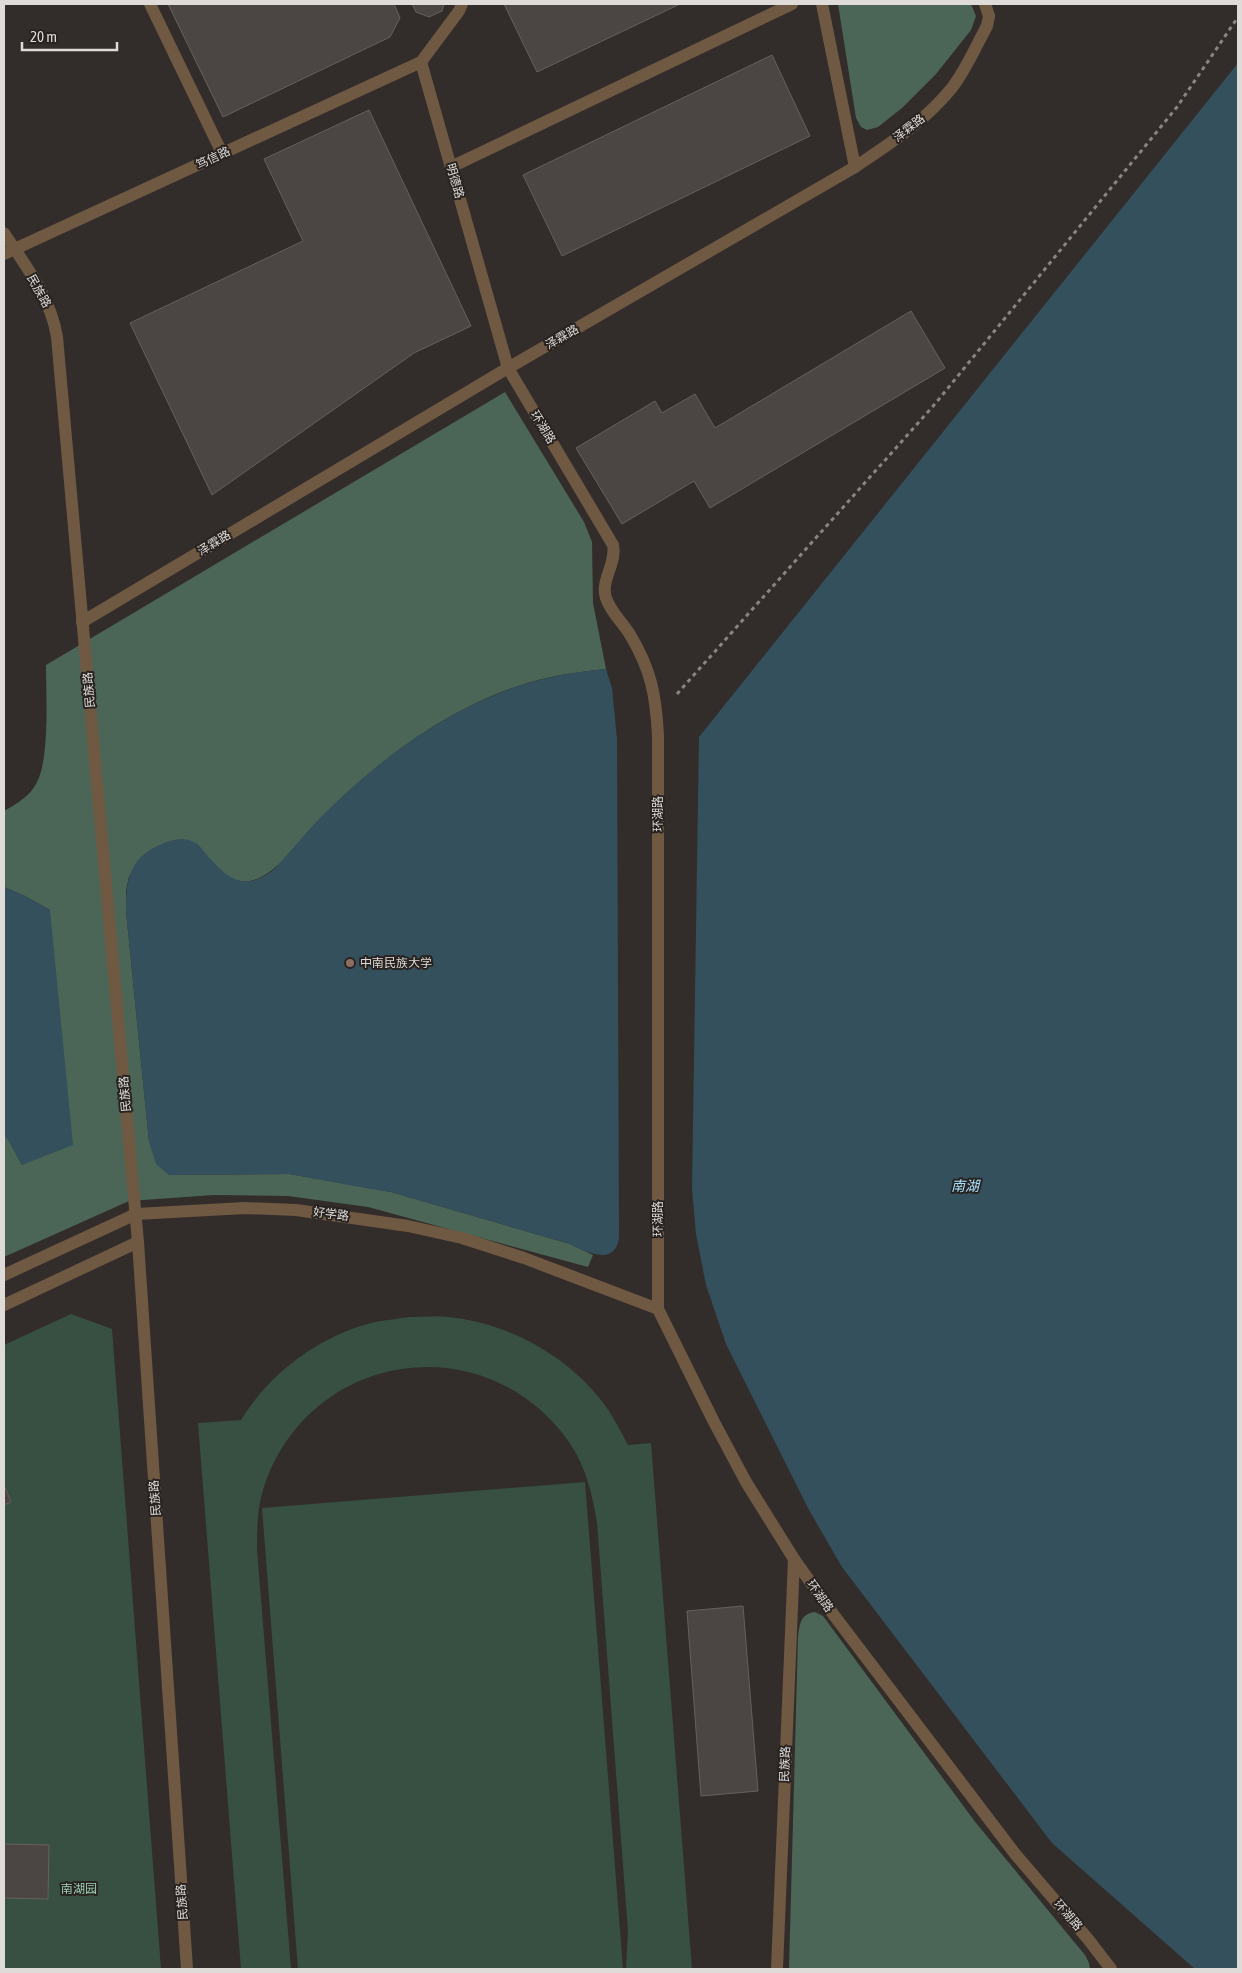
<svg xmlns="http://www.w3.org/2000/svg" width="1242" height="1973" viewBox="0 0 1242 1973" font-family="'Asap Condensed','Noto Sans SC',sans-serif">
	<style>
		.green { fill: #375042 }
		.forest { fill: #4b6656 }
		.water { fill: #34505d }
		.building { fill: #4b4543; stroke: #67605e }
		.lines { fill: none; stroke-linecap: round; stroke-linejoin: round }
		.path { stroke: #898582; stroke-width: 3; stroke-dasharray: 4 4; stroke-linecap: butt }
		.minor { stroke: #705943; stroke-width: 12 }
		.education-dot { fill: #8d6e63; stroke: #282320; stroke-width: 2 }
		.labels { text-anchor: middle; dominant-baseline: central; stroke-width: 4; stroke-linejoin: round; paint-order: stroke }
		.street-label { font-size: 12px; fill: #dedbd8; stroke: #282320 }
		.poi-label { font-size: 12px; fill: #dedbd8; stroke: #282320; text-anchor: start }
		.park-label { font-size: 12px; fill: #9cd1b3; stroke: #282320 }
		.water-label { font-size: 14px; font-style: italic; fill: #a6e0fb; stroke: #282320 }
	</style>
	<rect width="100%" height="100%" fill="#322d2a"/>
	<g class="green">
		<path d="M 71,1314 L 112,1329 L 161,1969 L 4,1969 L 4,1345 Z"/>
		<path d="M 410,1317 C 422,1317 435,1316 448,1317 C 511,1323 574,1359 609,1411 C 616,1422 622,1434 628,1445 L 651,1443 L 692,1969 L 626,1969 L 628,1931 L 597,1522 C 592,1492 585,1463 566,1438 C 480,1323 306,1353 263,1490 C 257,1509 257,1530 257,1550 L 291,1969 L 241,1969 L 198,1423 L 241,1420 C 270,1373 318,1337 371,1323 C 384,1320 397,1319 410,1317 Z"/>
		<path d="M 585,1482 L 623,1969 L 298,1969 L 262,1508 Z"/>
	</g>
	<g class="forest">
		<path d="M 838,4 L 971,4 L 976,16 L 971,30 L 936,74 L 902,108 L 878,127 L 867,130 L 861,127 L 856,118 Z"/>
		<path d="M 505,392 L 584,522 L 592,542 L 593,603 L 606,669 C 585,671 563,674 542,679 C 478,695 418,732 367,775 C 352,788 337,801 323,816 C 304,835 277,876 250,881 C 226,885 211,859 197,844 L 129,876 L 126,891 L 126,911 L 149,1142 L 169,1175 L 289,1174 L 391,1192 L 570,1244 L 593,1255 L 588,1267 L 368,1207 L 288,1196 L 214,1195 L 129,1201 L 4,1257 L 4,1136 L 8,1139 L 22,1165 L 50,910 L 25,896 L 4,887 L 4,811 C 15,805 30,796 36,784 C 50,760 46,696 46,665 Z"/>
		<path d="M 815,1612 L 823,1616 L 976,1823 L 1085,1955 L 1089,1963 L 1090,1969 L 789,1969 L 798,1637 C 800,1624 800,1614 815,1612 Z"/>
	</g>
	<g class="water">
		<path d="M 1238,63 L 1238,1969 L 1195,1969 L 1052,1843 L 842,1567 L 809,1510 L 726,1344 L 706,1285 L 696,1234 L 692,1189 L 699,737 Z"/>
		<path d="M 606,669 L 612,688 L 617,739 L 619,1237 C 616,1267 586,1252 570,1244 L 391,1192 L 338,1183 L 289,1174 L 169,1175 L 156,1164 L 149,1142 L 126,911 C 126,880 129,857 162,844 C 171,840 182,837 191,841 C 198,843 201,848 205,853 C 225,875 241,894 272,871 C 277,867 282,860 287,855 C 299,841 310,828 323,815 C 382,756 460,699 543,679 C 563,674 585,671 606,669 Z"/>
		<path d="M 4,887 L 25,896 L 50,910 L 73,1145 L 22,1165 L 8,1140 L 4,1136 Z"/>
	</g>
	<g class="building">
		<path d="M 168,4 L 394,4 L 400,18 L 390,37 L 223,117 Z"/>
		<path d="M 412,4 L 444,4 L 442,11 L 429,17 L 416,12 Z"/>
		<path d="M 504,4 L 680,4 L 537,72 Z"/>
		<path d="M 772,55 L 810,136 L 562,256 L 523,175 Z"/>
		<path d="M 369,110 L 471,326 L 414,353 L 212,495 L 130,323 L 303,241 L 264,159 Z"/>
		<path d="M 911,311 L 945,368 L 710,508 L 694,481 L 622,524 L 576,448 L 655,401 L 662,413 L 695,394 L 715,428 Z"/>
		<path d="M 4,1485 L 11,1502 L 4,1505 Z"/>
		<path d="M 743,1606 L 758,1791 L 701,1796 L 687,1611 Z"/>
		<path d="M 4,1844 L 49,1845 L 48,1899 L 4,1898 Z"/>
	</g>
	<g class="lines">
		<path class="path" d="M 677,694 L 935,404 L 1177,107 L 1238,17"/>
		<g class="minor">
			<path d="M 150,4 L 222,153"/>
			<path d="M 822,4 L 855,167"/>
			<path d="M 421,62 L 508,368 L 613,545 C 617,563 600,581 606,598 C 610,611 622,622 629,633 C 651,669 656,695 658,736 L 658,1309 L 714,1422 L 746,1482 L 794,1559 L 833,1614 L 1016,1855 L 1088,1939 L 1111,1969"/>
			<path d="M 451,167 L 792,4"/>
			<path d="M 4,233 C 25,265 51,298 57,337 L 138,1242 L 187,1969"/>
			<path d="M 4,254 L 421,62 L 459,11 L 462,4"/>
			<path d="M 82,622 L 508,368 L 855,167 C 889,144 924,122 951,89 C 965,72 976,46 987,26 L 989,16 L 985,4"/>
			<path d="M 4,1275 L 136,1214 L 245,1208 L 296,1210 L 408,1226 L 462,1238 L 524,1258 L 658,1309"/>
			<path d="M 4,1305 L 138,1242"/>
			<path d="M 777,1969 L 794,1559"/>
		</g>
	</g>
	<circle class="education-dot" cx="350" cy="963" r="5"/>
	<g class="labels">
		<g class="street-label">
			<text transform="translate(909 128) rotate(-38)">泽霖路</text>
			<text transform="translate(213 158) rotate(-25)">笃信路</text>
			<text transform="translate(455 181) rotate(74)">明德路</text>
			<text transform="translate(39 291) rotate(61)">民族路</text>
			<text transform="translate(562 337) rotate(-30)">泽霖路</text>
			<text transform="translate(543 427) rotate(59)">环湖路</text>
			<text transform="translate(214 543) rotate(-31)">泽霖路</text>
			<text transform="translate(89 690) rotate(-95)">民族路</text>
			<text transform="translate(658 814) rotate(-90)">环湖路</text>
			<text transform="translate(125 1094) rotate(-95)">民族路</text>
			<text transform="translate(331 1214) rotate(7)">好学路</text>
			<text transform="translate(658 1219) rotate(-90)">环湖路</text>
			<text transform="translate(155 1498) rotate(-94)">民族路</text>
			<text transform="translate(820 1596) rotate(55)">环湖路</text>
			<text transform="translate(785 1764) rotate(-88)">民族路</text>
			<text transform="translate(182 1902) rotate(-94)">民族路</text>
			<text transform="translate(1068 1915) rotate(49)">环湖路</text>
		</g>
		<g class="poi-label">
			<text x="360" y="963">中南民族大学</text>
		</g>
		<g class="park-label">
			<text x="79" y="1889">南湖园</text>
		</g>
		<g class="water-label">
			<text x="965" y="1186">南湖</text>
		</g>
	</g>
	<rect width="1242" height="1973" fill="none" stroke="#dedbd8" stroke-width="10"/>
	<path d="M22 42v8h95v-8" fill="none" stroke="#dedbd8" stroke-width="2.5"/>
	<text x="30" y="42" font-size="15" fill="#dedbd8" stroke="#282320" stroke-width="4" paint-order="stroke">20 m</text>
</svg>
